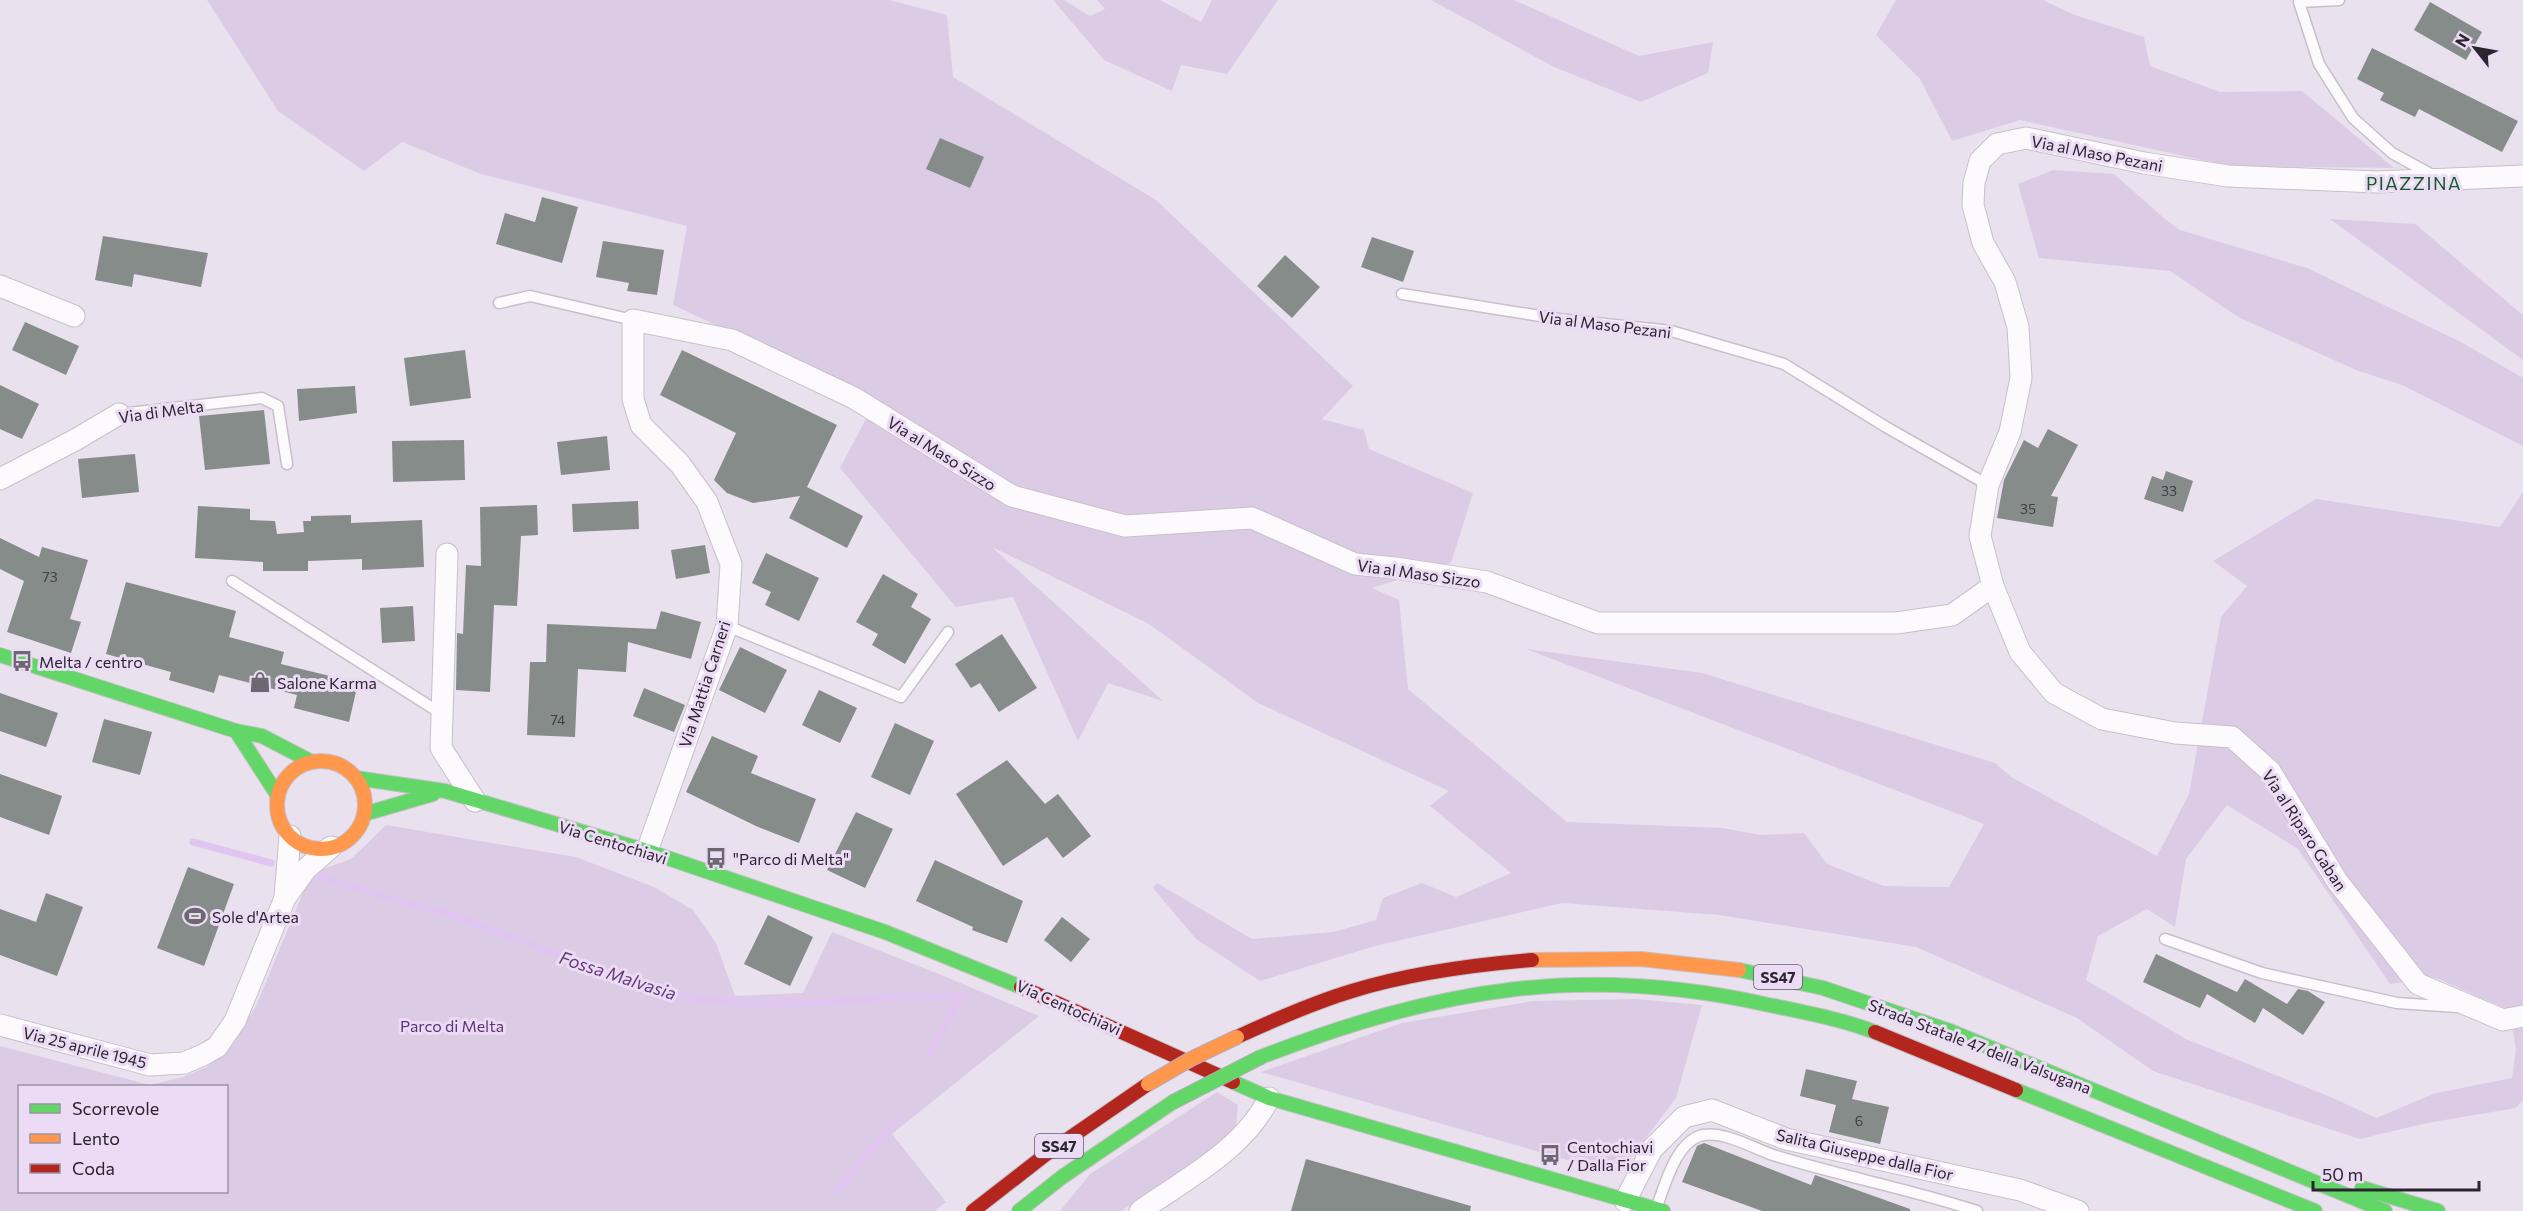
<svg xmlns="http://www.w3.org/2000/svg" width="2523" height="1211" viewBox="0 0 2523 1211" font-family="Commissioner,sans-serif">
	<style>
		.green { fill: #dccbe5; fill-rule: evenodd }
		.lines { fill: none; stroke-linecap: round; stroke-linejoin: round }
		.stream { stroke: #e0c5f0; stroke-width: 7 }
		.building { fill: #868c8a }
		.lane-casing { stroke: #c7c0ca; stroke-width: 13 }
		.street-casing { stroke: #c7c0ca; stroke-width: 23 }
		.fast-casing { stroke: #c7c0ca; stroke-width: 16 }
		.slow-casing { stroke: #c7c0ca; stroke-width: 16 }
		.jam-casing { stroke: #c7c0ca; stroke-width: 16 }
		.lane { stroke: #fcfafc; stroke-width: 10 }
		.street { stroke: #fcfafc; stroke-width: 21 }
		.fast { stroke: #63d668; stroke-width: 14 }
		.slow { stroke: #ff974d; stroke-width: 14 }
		.jam { stroke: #b3261e; stroke-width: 14 }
		.fast-bridge-casing { stroke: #b7a9be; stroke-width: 16; stroke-linecap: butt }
		.slow-bridge-casing { stroke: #b7a9be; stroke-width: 16; stroke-linecap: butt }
		.fast-bridge { stroke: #63d668; stroke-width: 14 }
		.slow-bridge { stroke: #ff974d; stroke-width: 14 }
		.labels { text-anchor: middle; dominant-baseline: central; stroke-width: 6; stroke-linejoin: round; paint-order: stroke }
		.number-label { font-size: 14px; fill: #423f46 }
		.shield { fill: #ebdbf4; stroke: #655c6a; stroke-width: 1.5 }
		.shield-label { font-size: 15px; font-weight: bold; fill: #2b252f }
		.street-label { font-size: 16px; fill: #2b252f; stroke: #ebdbf4 }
		.poi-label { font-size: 16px; fill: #2b252f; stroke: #ebdbf4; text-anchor: start }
		.park-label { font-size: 16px; fill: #5f3376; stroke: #ebdbf4 }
		.neighbourhood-label { font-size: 18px; letter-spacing: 1.5px; fill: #15592b; stroke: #ebdbf4 }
		.water-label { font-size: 18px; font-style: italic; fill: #663a7d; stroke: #ebdbf4 }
	</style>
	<rect width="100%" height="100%" fill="#eae1ee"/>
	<g class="green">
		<path d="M 207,0 L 889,0 L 947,15 L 953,77 L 1156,200 L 1353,386 L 1322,419 L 1364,430 L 1369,449 L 1473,493 L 1451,563 L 1372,588 L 1399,600 L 1408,689 L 1567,822 L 1723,828 L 1760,835 L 1804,833 L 1827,864 L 1884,886 L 1949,887 L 1984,824 L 1526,649 L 1702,673 L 1995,763 L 2011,777 L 2157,856 L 2189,794 L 2221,617 L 2247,586 L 2213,561 L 2316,499 L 2500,527 L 2523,492 L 2523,1100 L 2516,1108 L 2427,1123 L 2360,1139 L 2153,1071 L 2077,1018 L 1916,947 L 1719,915 L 1562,903 L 1375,946 L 1260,981 L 1196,939 L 1153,888 L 1157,883 L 1252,939 L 1333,932 L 1376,920 L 1383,898 L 1422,883 L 1456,897 L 1511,873 L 1430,806 L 1449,791 L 1258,703 L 1149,624 L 992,547 L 1163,701 L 1108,683 L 1078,741 L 1013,597 L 956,607 L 840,468 L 876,400 L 673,305 L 687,226 L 481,174 L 402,142 L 364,171 L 278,111 ZM 2227,805 L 2298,849 L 2390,984 L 2436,978 L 2509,1010 L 2516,1049 L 2512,1078 L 2436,1093 L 2376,1118 L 2333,1098 L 2186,1039 L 2086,980 L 2098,936 L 2147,909 L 2175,927 L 2186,859 Z"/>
		<path d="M 1053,0 L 1064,0 L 1090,16 L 1105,9 L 1097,0 L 1160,0 L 1201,22 L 1212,0 L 1278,0 L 1227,74 L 1181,65 L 1172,91 L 1104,60 Z"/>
		<path d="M 1431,0 L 1514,0 L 1639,56 L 1713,42 L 1708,73 L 1641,102 L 1554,67 Z"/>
		<path d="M 1896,0 L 2043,0 L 2072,14 L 2144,37 L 2150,66 L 2220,92 L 2302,91 L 2394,168 L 2230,166 L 2020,120 L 1952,141 L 1920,79 L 1876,35 Z"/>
		<path d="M 2053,170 L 2114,174 L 2165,219 L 2180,230 L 2307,268 L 2461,342 L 2523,378 L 2523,446 L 2402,385 L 2356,370 L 2238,317 L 2170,271 L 2039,258 L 2018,184 Z"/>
		<path d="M 2330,219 L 2415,224 L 2523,315 L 2523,360 Z"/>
		<path d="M 386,825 L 576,857 L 654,887 L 693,910 L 716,943 L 735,996 L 803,993 L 832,932 L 944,976 L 1039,1016 L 892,1134 L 946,1202 L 934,1211 L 0,1211 L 0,1046 L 150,1085 L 183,1077 L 207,1067 L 228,1051 L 256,1006 L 305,888 L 315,872 L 351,859 ZM 20,1086 L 226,1086 L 226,1192 L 20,1192 Z"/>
		<path d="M 1637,999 L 1702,1005 L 1676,1098 L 1627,1163 L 1599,1169 L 1261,1072 L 1402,1023 L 1533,1001 Z"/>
		<path d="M 1217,1092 L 1238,1105 L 1236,1128 L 1230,1139 L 1121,1211 L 1060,1211 L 1090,1174 Z"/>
	</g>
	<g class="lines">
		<g class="stream">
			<path d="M 193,842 L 271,863"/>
			<path d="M 316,875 L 413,905 L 447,913 L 638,985 L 695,999 L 756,1004 L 834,1002 L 903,996 L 967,997"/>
			<path d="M 929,1054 L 960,996"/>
			<path d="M 837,1190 L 898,1118"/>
		</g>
	</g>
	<g class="building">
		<path d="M 2430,2 L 2482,32 L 2466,60 L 2414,30 Z"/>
		<path d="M 2372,48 L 2518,121 L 2502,152 L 2419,109 L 2415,117 L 2380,100 L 2384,93 L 2357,79 Z"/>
		<path d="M 940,138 L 984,157 L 970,188 L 926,169 Z"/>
		<path d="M 542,197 L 578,207 L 562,263 L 496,244 L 505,213 L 535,222 Z"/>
		<path d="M 103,236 L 208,253 L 201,287 L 134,274 L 132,287 L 95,280 Z"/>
		<path d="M 1372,237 L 1414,251 L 1403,282 L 1361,267 Z"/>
		<path d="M 603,241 L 664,250 L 657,295 L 627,291 L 629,283 L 596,277 Z"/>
		<path d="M 1285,255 L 1320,287 L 1292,318 L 1257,286 Z"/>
		<path d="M 25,322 L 79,346 L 66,375 L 12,350 Z"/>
		<path d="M 465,350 L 471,398 L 410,406 L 404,358 Z"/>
		<path d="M 682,350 L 837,425 L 807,487 L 863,516 L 847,548 L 789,518 L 800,496 L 753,503 L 727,493 L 714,480 L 736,433 L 660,395 Z"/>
		<path d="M 0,385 L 39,404 L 22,439 L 0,429 Z"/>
		<path d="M 355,386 L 357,413 L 299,421 L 297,389 Z"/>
		<path d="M 264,410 L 270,464 L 205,470 L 199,416 Z"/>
		<path d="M 2048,429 L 2078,445 L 2051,496 L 2058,497 L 2053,527 L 1997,518 L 2004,480 L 2024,440 L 2038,448 Z"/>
		<path d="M 607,436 L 610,470 L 561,475 L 557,442 Z"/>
		<path d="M 464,440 L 465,480 L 393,482 L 392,441 Z"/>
		<path d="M 135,454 L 139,492 L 82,498 L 78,459 Z"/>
		<path d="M 2166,471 L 2193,481 L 2183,512 L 2144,499 L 2152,476 L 2163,480 Z"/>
		<path d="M 638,501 L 639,529 L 573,532 L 572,504 Z"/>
		<path d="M 537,505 L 538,535 L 521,536 L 517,606 L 494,605 L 490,692 L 456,690 L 457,633 L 463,634 L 466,565 L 481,566 L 480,507 Z"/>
		<path d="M 198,506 L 250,509 L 250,520 L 275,521 L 277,534 L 304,532 L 303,521 L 311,521 L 311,516 L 351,515 L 351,523 L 422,520 L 424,567 L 362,570 L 362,559 L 308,561 L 308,571 L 263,571 L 263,562 L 195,558 Z"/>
		<path d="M 0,538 L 39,557 L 42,547 L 88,560 L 70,619 L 81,622 L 71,653 L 7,632 L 24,581 L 0,569 Z"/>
		<path d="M 705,545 L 710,573 L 676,579 L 671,550 Z"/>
		<path d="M 766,553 L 819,578 L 799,621 L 765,605 L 771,592 L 752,583 Z"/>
		<path d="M 883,574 L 918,594 L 911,607 L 931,619 L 905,664 L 872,645 L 878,634 L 856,622 Z"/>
		<path d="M 126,582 L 236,611 L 229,637 L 284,652 L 281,664 L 358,683 L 349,722 L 294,708 L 297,695 L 219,675 L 214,693 L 169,680 L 171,672 L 106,654 Z"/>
		<path d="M 413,606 L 415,641 L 382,643 L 380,608 Z"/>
		<path d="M 661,611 L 701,622 L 691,659 L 628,642 L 626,672 L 578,669 L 575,737 L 527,735 L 530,662 L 546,662 L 547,624 L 656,629 Z"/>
		<path d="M 1002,634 L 1037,688 L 999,712 L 980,683 L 971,688 L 955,664 Z"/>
		<path d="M 740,647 L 787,670 L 765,713 L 719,690 Z"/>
		<path d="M 644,688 L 685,705 L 674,732 L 633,716 Z"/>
		<path d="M 819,690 L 857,708 L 840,743 L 802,725 Z"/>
		<path d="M 0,693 L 58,713 L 46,747 L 0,731 Z"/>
		<path d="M 104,719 L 152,732 L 140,775 L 92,762 Z"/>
		<path d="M 895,723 L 934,741 L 910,795 L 871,777 Z"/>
		<path d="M 712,736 L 758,756 L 751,773 L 816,799 L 799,843 L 758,827 L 686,792 Z"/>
		<path d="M 1007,760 L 1045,804 L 1058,794 L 1091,836 L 1063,858 L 1047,837 L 1003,866 L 956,794 Z"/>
		<path d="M 0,774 L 62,796 L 49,835 L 0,817 Z"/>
		<path d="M 856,812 L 893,829 L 865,888 L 827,870 Z"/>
		<path d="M 935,860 L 1023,901 L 1007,943 L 972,930 L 973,927 L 916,901 Z"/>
		<path d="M 188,867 L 234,884 L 204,966 L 157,948 Z"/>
		<path d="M 46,893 L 83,907 L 57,976 L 0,955 L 0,909 L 36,922 Z"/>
		<path d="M 768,915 L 813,937 L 790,986 L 744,964 Z"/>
		<path d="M 1062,917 L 1090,939 L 1071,962 L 1044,940 Z"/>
		<path d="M 2156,954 L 2237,992 L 2245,979 L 2287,1004 L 2298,989 L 2308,991 L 2325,1002 L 2303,1035 L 2263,1008 L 2255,1023 L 2207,994 L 2200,1008 L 2143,982 Z"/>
		<path d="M 1806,1069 L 1857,1081 L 1852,1099 L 1889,1107 L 1880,1144 L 1829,1132 L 1836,1105 L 1800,1096 Z"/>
		<path d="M 1704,1143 L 1811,1185 L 1815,1175 L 1910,1209 L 1910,1211 L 1762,1211 L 1682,1182 L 1697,1146 Z"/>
		<path d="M 1306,1159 L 1471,1206 L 1470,1211 L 1291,1211 Z"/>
	</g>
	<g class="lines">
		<defs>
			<g id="lane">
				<path d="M 2339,0 L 2299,2 L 2319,64 L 2353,118 L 2392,153 L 2434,176"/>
				<path d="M 1402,294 L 1559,319 L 1671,331 L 1784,364 L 1886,427 L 1988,485"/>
				<path d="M 499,303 L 530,296 L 633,320"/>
				<path d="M 119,414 L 262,398 L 278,406 L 287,464"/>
				<path d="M 232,581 L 442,714"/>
				<path d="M 727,626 L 901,697 L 948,632"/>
				<path d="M 2165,939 L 2262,973 L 2397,1003 L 2457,1007"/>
				<path d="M 1657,1206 C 1665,1185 1676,1141 1703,1135 C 1724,1131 1753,1148 1773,1155 C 1840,1176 1910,1189 1977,1211"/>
			</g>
			<g id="street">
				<path d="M 2523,176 L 2377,182 L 2228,176 L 2144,163 L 2026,138 L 1997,144 L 1980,161 L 1974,183 L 1973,205 L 1983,243 L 2005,282 L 2018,327 L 2021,378 L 2010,432 L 1988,485 L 1980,536 L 1993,586 L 2020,652 L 2054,693 L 2102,719 L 2175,733 L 2232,737 L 2270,771 L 2337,881 L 2418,984 L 2503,1020 L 2523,1016"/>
				<path d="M 0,286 L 74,316"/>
				<path d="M 0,479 L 75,440 L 119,414"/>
				<path d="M 447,554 L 441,748 L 475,801"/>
				<path d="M 647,851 L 727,626 L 731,564 L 707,502 L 680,464 L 641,425 L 633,399 L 633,320 L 732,340 L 854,398 L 1012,496 L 1125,526 L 1252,518 L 1355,564 L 1395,568 L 1487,582 L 1598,623 L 1896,623 L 1952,615 L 1993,586"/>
				<path d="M 285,897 L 290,836"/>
				<path d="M 0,1025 L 150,1065 L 184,1063 L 203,1055 L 217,1047 L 235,1021 L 285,898 L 306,869 L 331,847"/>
				<path d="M 1625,1201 L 1652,1149 L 1684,1117 L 1712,1110 L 1786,1139 L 2020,1190 L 2078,1211"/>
				<path d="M 1140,1211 C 1186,1179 1244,1149 1269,1098"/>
			</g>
			<g id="fast">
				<path d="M 0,655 L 236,731 L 262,736 L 312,762"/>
				<path d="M 236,731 L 278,796"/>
				<path d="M 356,778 L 445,791 L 647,851 L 885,932 L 1021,987"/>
				<path d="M 364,814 L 433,794"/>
				<path d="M 1739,970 L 1823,988 L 1950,1031 L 2385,1211"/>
				<path d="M 1261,1057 C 1437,989 1581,963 1769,1005 C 1804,1012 1841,1019 1875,1032"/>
				<path d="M 1233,1082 L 1269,1098 L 1663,1211"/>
				<path d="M 2016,1090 L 2315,1211"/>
				<path d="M 2362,1188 L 2438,1211"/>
				<path d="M 1019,1211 L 1062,1177 L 1173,1102"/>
			</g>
			<g id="slow">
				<circle cx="321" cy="805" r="44"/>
				<path d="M 1532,960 L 1641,959 L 1739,970"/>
			</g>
			<g id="jam">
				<path d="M 1021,987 L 1233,1082"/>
				<path d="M 1875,1032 L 2016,1090"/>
				<path d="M 1237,1037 C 1274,1020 1312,1003 1352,991 C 1410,973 1471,965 1532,960"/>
				<path d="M 973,1211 L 1045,1155 L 1148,1084"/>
			</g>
		</defs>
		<use href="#lane" class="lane-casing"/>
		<use href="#street" class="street-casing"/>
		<use href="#fast" class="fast-casing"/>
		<use href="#slow" class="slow-casing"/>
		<use href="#jam" class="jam-casing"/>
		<use href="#lane" class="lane"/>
		<use href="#street" class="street"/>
		<use href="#fast" class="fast"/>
		<use href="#slow" class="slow"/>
		<use href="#jam" class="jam"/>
		<defs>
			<path id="fast-bridge" d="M 1173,1102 L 1261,1057"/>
			<path id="slow-bridge" d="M 1148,1084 L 1191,1059 L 1237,1037"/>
		</defs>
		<use href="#fast-bridge" class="fast-bridge-casing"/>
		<use href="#slow-bridge" class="slow-bridge-casing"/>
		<use href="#fast-bridge" class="fast-bridge"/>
		<use href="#slow-bridge" class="slow-bridge"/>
	</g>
	<defs>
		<symbol id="bus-bare" viewBox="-9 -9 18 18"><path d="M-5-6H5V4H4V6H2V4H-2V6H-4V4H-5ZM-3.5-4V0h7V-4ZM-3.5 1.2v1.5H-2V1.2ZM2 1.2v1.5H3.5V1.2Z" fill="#6e6772" stroke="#ebdbf4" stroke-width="2.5" paint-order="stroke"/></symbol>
		<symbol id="shop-bare" viewBox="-9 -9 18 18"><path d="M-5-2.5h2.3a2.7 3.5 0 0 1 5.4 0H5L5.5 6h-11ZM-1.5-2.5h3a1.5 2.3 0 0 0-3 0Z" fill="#6e6772" stroke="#ebdbf4" stroke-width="2.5" paint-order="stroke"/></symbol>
		<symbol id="stadium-bare" viewBox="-9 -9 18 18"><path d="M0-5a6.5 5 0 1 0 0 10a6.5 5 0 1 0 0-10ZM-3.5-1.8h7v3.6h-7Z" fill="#6e6772" stroke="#ebdbf4" stroke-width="2.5" paint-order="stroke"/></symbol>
	</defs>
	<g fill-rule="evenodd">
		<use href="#bus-bare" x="7" y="646" width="30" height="30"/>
		<use href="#shop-bare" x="245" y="667" width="30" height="30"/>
		<use href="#bus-bare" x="701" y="843" width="30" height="30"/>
		<use href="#stadium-bare" x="180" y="901" width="30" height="30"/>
		<use href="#bus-bare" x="1535" y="1140" width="30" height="30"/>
	</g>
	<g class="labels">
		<g class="number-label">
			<text x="2169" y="490">33</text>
			<text x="2028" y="508">35</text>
			<text x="50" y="576">73</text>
			<text x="558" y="719">74</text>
			<text x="1859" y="1120">6</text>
		</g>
		<g class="shield">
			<rect x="1754" y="965" width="48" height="24" rx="4.5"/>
			<rect x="1035" y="1134" width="48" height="24" rx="4.5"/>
		</g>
		<g class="shield-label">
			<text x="1778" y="977">SS47</text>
			<text x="1059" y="1146">SS47</text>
		</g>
		<g class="street-label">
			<text transform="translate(2097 153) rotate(11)">Via al Maso Pezani</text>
			<text transform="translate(1605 324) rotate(7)">Via al Maso Pezani</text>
			<text transform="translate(161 411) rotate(-8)">Via di Melta</text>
			<text transform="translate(942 453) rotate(32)">Via al Maso Sizzo</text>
			<text transform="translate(1419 573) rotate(8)">Via al Maso Sizzo</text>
			<text transform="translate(704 684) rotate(-72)">Via Mattia Carneri</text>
			<text transform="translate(2305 830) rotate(57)">Via al Riparo Gaban</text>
			<text transform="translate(613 842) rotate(17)">Via Centochiavi</text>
			<text transform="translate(1069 1007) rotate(24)">Via Centochiavi</text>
			<text transform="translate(1980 1046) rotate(21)">Strada Statale 47 della Valsugana</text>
			<text transform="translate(85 1047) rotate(14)">Via 25 aprile 1945</text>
			<text transform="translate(1865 1154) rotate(13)">Salita Giuseppe dalla Fior</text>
		</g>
		<g class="poi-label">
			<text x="39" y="661">Melta / centro</text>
			<text x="277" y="682">Salone Karma</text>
			<text x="733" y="858">"Parco di Melta"</text>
			<text x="212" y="916">Sole d'Artea</text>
			<text x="1567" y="1146">Centochiavi<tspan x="1567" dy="18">/ Dalla Fior</tspan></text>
		</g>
		<g class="park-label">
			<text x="452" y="1025">Parco di Melta</text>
		</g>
		<g class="neighbourhood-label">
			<text x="2414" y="183">PIAZZINA</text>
		</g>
		<g class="water-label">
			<text transform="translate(618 975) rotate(18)">Fossa Malvasia</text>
		</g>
	</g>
	<rect x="18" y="1085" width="210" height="108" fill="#ebdbf4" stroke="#9e92a5" stroke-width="1.5"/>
	<rect x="30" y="1104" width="30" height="9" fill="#63d668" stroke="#9e92a5" stroke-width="1.5"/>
	<text x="72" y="1115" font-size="18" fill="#2b252f">Scorrevole</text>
	<rect x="30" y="1134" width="30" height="9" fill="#ff974d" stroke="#9e92a5" stroke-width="1.5"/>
	<text x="72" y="1145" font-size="18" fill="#2b252f">Lento</text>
	<rect x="30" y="1164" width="30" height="9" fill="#b3261e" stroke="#9e92a5" stroke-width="1.5"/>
	<text x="72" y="1175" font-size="18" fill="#2b252f">Coda</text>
	<g transform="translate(2475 48) rotate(301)" stroke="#ebdbf4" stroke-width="4.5" paint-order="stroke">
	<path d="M0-4.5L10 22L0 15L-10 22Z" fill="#2b252f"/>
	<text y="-9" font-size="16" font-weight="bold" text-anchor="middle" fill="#2b252f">N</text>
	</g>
	<path d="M2313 1181v9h166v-9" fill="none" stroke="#2b252f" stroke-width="3"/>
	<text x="2322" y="1181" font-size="18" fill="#2b252f" stroke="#ebdbf4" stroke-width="4.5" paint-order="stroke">50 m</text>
</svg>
